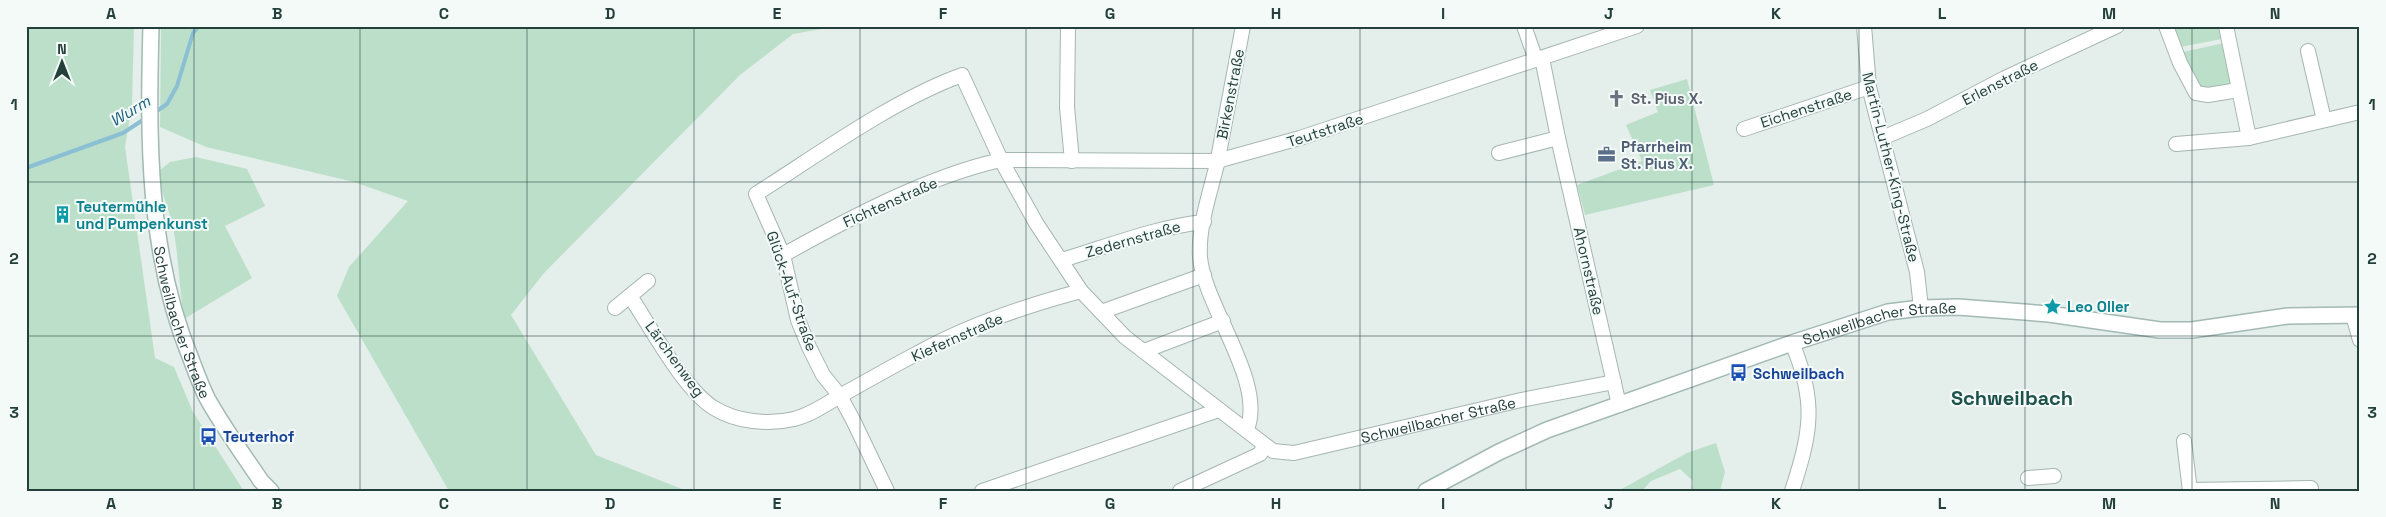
<svg xmlns="http://www.w3.org/2000/svg" width="2386" height="517" viewBox="0 0 2386 517" font-family="'Space Grotesk',sans-serif">
	<style>
		.green { fill: #bcdfca }
		.lines { fill: none; stroke-linecap: round; stroke-linejoin: round }
		.stream { stroke: #8bbfd3; stroke-width: 4 }
		.minor-casing { stroke: #a6b6b2; stroke-width: 16 }
		.secondary-casing { stroke: #a2b9b4; stroke-width: 18 }
		.minor { stroke: #fff; stroke-width: 14 }
		.secondary { stroke: #fff; stroke-width: 15 }
		.grid { fill: none; stroke: #23403b; stroke-width: 1; stroke-opacity: 0.55 }
		.labels { text-anchor: middle; dominant-baseline: central; stroke-width: 4; stroke-linejoin: round; paint-order: stroke }
		.street-label { font-size: 15px; fill: #23403b; stroke: #f4faf8 }
		.worship-label { font-size: 15px; font-weight: bold; fill: #5b616d; stroke: #f4faf8; text-anchor: start }
		.service-label { font-size: 15px; font-weight: bold; fill: #4e5e75; stroke: #f4faf8; text-anchor: start }
		.culture-label { font-size: 15px; font-weight: bold; fill: #0d838f; stroke: #f4faf8; text-anchor: start }
		.transit-label { font-size: 15px; font-weight: bold; fill: #164399; stroke: #f4faf8; text-anchor: start }
		.water-label { font-size: 16px; font-style: italic; fill: #1b617d; stroke: #f4faf8 }
		.district-label { font-size: 20px; font-weight: bold; fill: #1e524c; stroke: #f4faf8 }
		.neatline { fill: none; stroke: #23403b; stroke-width: 2 }
		.grid-label { font-size: 16px; text-anchor: middle; font-weight: bold; fill: #23403b }
	</style>
	<rect width="100%" height="100%" fill="#e4eeea"/>
	<g class="green">
		<path d="M 26,26 L 134,26 L 132,104 L 125,147 L 155,358 L 174,367 L 193,412 L 244,491 L 26,491 Z"/>
		<path d="M 161,26 L 839,26 L 793,34 L 740,75 L 544,273 L 511,315 L 596,455 L 687,491 L 449,491 L 337,296 L 349,267 L 408,201 L 354,182 L 206,147 L 160,127 Z"/>
		<path d="M 2172,26 L 2219,26 L 2222,39 L 2180,47 Z"/>
		<path d="M 2224,43 L 2233,86 L 2209,91 L 2198,87 L 2183,52 Z"/>
		<path d="M 1687,79 L 1714,185 L 1585,215 L 1577,185 L 1642,161 L 1626,125 L 1658,112 L 1650,90 Z"/>
		<path d="M 196,157 L 247,169 L 265,206 L 225,226 L 252,278 L 184,319 C 179,288 179,257 173,227 C 169,207 159,191 159,171 L 170,162 Z"/>
		<path d="M 1716,443 L 1725,472 L 1720,491 L 1692,491 L 1693,481 L 1680,469 L 1651,481 L 1642,491 L 1618,491 L 1687,453 Z"/>
	</g>
	<g class="lines">
		<g class="stream">
			<path d="M 154,113 L 167,104 L 177,86 L 193,33 L 199,26"/>
			<path d="M 26,168 L 123,133 L 146,118"/>
		</g>
		<defs>
			<g id="minor">
				<path d="M 1068,26 L 1067,107 L 1072,161"/>
				<path d="M 1243,26 C 1234,72 1226,118 1217,164 C 1210,193 1198,227 1200,257 C 1204,306 1266,382 1247,429"/>
				<path d="M 1524,26 L 1536,60"/>
				<path d="M 1864,26 L 1869,87 L 1917,272 L 1921,308"/>
				<path d="M 2166,26 L 2180,63 L 2196,93 L 2208,95 L 2238,90"/>
				<path d="M 2226,26 L 2249,138"/>
				<path d="M 2308,51 L 2324,120"/>
				<path d="M 1542,58 L 1558,138 L 1619,405"/>
				<path d="M 1744,129 L 1869,87"/>
				<path d="M 1882,138 L 1927,119 L 2005,78 L 2117,26"/>
				<path d="M 2176,144 L 2249,138 L 2360,112"/>
				<path d="M 1499,153 L 1558,138"/>
				<path d="M 783,255 C 848,219 928,176 1001,160 L 1217,161 L 1300,138 L 1637,26"/>
				<path d="M 1062,260 C 1109,246 1156,227 1204,222"/>
				<path d="M 630,296 C 650,326 684,390 714,408 C 736,422 769,425 794,419 C 810,415 825,405 838,397 C 865,382 891,367 918,353 C 968,325 1025,306 1081,291"/>
				<path d="M 615,308 L 648,281"/>
				<path d="M 1101,312 L 1204,275"/>
				<path d="M 2353,315 L 2360,340"/>
				<path d="M 1144,351 L 1223,321"/>
				<path d="M 2184,441 L 2190,491"/>
				<path d="M 2028,478 L 2054,476"/>
				<path d="M 2190,490 L 2311,488"/>
				<path id="s1" d="M 887,491 L 853,420 L 840,396 L 823,375 L 809,347 L 798,320 L 783,255 L 756,194 C 819,154 893,100 962,75 L 1001,160 L 1036,223 L 1081,291 L 1125,337 L 1273,451 L 1294,453 L 1521,400 L 1614,382"/>
				<path d="M 982,491 L 1219,410"/>
				<path d="M 1180,491 L 1260,454 L 1264,446"/>
				<path d="M 1792,491 C 1811,432 1817,402 1792,343"/>
			</g>
			<g id="secondary">
				<path id="s2" d="M 151,26 C 148,140 147,252 191,359 C 196,372 201,386 207,398 C 223,427 243,454 261,481 L 271,491"/>
				<path id="s3" d="M 1426,491 L 1499,452 L 1547,430 L 1792,343 L 1888,312 L 1921,308 L 1958,307 L 2049,314 L 2160,330 L 2192,330 L 2288,316 L 2360,315"/>
			</g>
		</defs>
		<use href="#minor" class="minor-casing"/>
		<use href="#secondary" class="secondary-casing"/>
		<use href="#minor" class="minor"/>
		<use href="#secondary" class="secondary"/>
	</g>
	<path class="grid" d="M 194,26 L 194,491M 360,26 L 360,491M 527,26 L 527,491M 694,26 L 694,491M 860,26 L 860,491M 1026,26 L 1026,491M 1193,26 L 1193,491M 1360,26 L 1360,491M 1526,26 L 1526,491M 1692,26 L 1692,491M 1859,26 L 1859,491M 2025,26 L 2025,491M 2192,26 L 2192,491M 26,182 L 2360,182M 26,336 L 2360,336"/>
	<defs>
		<symbol id="church-bare" viewBox="-9 -9 18 18"><path d="M-1.2-6h2.4v3.5h3.3v2.4h-3.3V6h-2.4V-.1h-3.3v-2.4h3.3Z" fill="#6b7280" stroke="#f4faf8" stroke-width="2.5" paint-order="stroke"/></symbol>
		<symbol id="office-bare" viewBox="-9 -9 18 18"><path d="M-6-3h4V-5.5h4V-3h4V5H-6ZM-1-4.5V-3h2v-1.5ZM-6 0V1H6V0Z" fill="#5c6f8a" stroke="#f4faf8" stroke-width="2.5" paint-order="stroke"/></symbol>
		<symbol id="building-bare" viewBox="-9 -9 18 18"><path d="M-4-6H4V6H1V3H-1V6H-4ZM-2.5-4.3h1.7v1.8h-1.7ZM.8-4.3h1.7v1.8H.8ZM-2.5-1h1.7V.8h-1.7ZM.8-1h1.7V.8H.8Z" fill="#0f9aa8" stroke="#f4faf8" stroke-width="2.5" paint-order="stroke"/></symbol>
		<symbol id="sight-bare" viewBox="-9 -9 18 18"><path d="M0-6L1.8-2.2L6-1.7L2.9 1.2L3.7 5.4L0 3.3L-3.7 5.4L-2.9 1.2L-6-1.7L-1.8-2.2Z" fill="#0f9aa8" stroke="#f4faf8" stroke-width="2.5" paint-order="stroke"/></symbol>
		<symbol id="bus-bare" viewBox="-9 -9 18 18"><path d="M-5-6H5V4H4V6H2V4H-2V6H-4V4H-5ZM-3.5-4V0h7V-4ZM-3.5 1.2v1.5H-2V1.2ZM2 1.2v1.5H3.5V1.2Z" fill="#1a4fb4" stroke="#f4faf8" stroke-width="2.5" paint-order="stroke"/></symbol>
	</defs>
	<g fill-rule="evenodd">
		<use href="#church-bare" x="1604" y="86" width="25" height="25"/>
		<use href="#office-bare" x="1594" y="142" width="25" height="25"/>
		<use href="#building-bare" x="50" y="202" width="25" height="25"/>
		<use href="#sight-bare" x="2040" y="294" width="25" height="25"/>
		<use href="#bus-bare" x="1726" y="360" width="25" height="25"/>
		<use href="#bus-bare" x="196" y="424" width="25" height="25"/>
	</g>
	<g class="labels">
		<g class="street-label">
			<text transform="translate(2000 82) rotate(-27)">Erlenstraße</text>
			<text transform="translate(1230 94) rotate(-79)">Birkenstraße</text>
			<text transform="translate(1806 108) rotate(-18)">Eichenstraße</text>
			<text transform="translate(1325 130) rotate(-18)">Teutstraße</text>
			<text transform="translate(1891 167) rotate(76)">Martin-Luther-King-Straße</text>
			<text transform="translate(890 202) rotate(-24)">Fichtenstraße</text>
			<text transform="translate(1133 239) rotate(-16)">Zedernstraße</text>
			<text transform="translate(1589 271) rotate(77)">Ahornstraße</text>
			<text transform="translate(792 291) rotate(71)">Glück-Auf-Straße</text>
			<text stroke="none"><textPath href="#s2" startOffset="300">Schweilbacher Straße</textPath></text>
			<text stroke="none"><textPath href="#s3" startOffset="486">Schweilbacher Straße</textPath></text>
			<text transform="translate(957 337) rotate(-24)">Kiefernstraße</text>
			<text transform="translate(675 359) rotate(54)">Lärchenweg</text>
			<text stroke="none"><textPath href="#s1" startOffset="1232">Schweilbacher Straße</textPath></text>
		</g>
		<g class="worship-label">
			<text x="1631" y="98">St. Pius X.</text>
		</g>
		<g class="service-label">
			<text x="1621" y="146">Pfarrheim<tspan x="1621" dy="17">St. Pius X.</tspan></text>
		</g>
		<g class="culture-label">
			<text x="76" y="206">Teutermühle<tspan x="76" dy="17">und Pumpenkunst</tspan></text>
			<text x="2067" y="306">Leo Oller</text>
		</g>
		<g class="transit-label">
			<text x="1753" y="373">Schweilbach</text>
			<text x="223" y="436">Teuterhof</text>
		</g>
		<g class="water-label">
			<text transform="translate(130 111) rotate(-31)">Wurm</text>
		</g>
		<g class="district-label">
			<text x="2012" y="398">Schweilbach</text>
		</g>
	</g>
	<rect width="2386" height="517" fill="none" stroke="#f4faf8" stroke-width="55"/>
	<g transform="translate(62 62)" stroke="#f4faf8" stroke-width="4" paint-order="stroke">
	<path d="M0-4L9 19L0 12L-9 19Z" fill="#23403b"/>
	<text y="-8" font-size="14" font-weight="bold" text-anchor="middle" fill="#23403b">N</text>
	</g>
	<rect x="28" y="28" width="2330" height="462" class="neatline"/>
	<g class="grid-label">
		<text x="111" y="19">A</text>
		<text x="277" y="19">B</text>
		<text x="444" y="19">C</text>
		<text x="610" y="19">D</text>
		<text x="777" y="19">E</text>
		<text x="943" y="19">F</text>
		<text x="1110" y="19">G</text>
		<text x="1276" y="19">H</text>
		<text x="1443" y="19">I</text>
		<text x="1609" y="19">J</text>
		<text x="1776" y="19">K</text>
		<text x="1942" y="19">L</text>
		<text x="2109" y="19">M</text>
		<text x="2275" y="19">N</text>
		<text x="14" y="110">1</text>
		<text x="2372" y="110">1</text>
		<text x="14" y="264">2</text>
		<text x="2372" y="264">2</text>
		<text x="14" y="418">3</text>
		<text x="2372" y="418">3</text>
		<text x="111" y="509">A</text>
		<text x="277" y="509">B</text>
		<text x="444" y="509">C</text>
		<text x="610" y="509">D</text>
		<text x="777" y="509">E</text>
		<text x="943" y="509">F</text>
		<text x="1110" y="509">G</text>
		<text x="1276" y="509">H</text>
		<text x="1443" y="509">I</text>
		<text x="1609" y="509">J</text>
		<text x="1776" y="509">K</text>
		<text x="1942" y="509">L</text>
		<text x="2109" y="509">M</text>
		<text x="2275" y="509">N</text>
	</g>
</svg>
